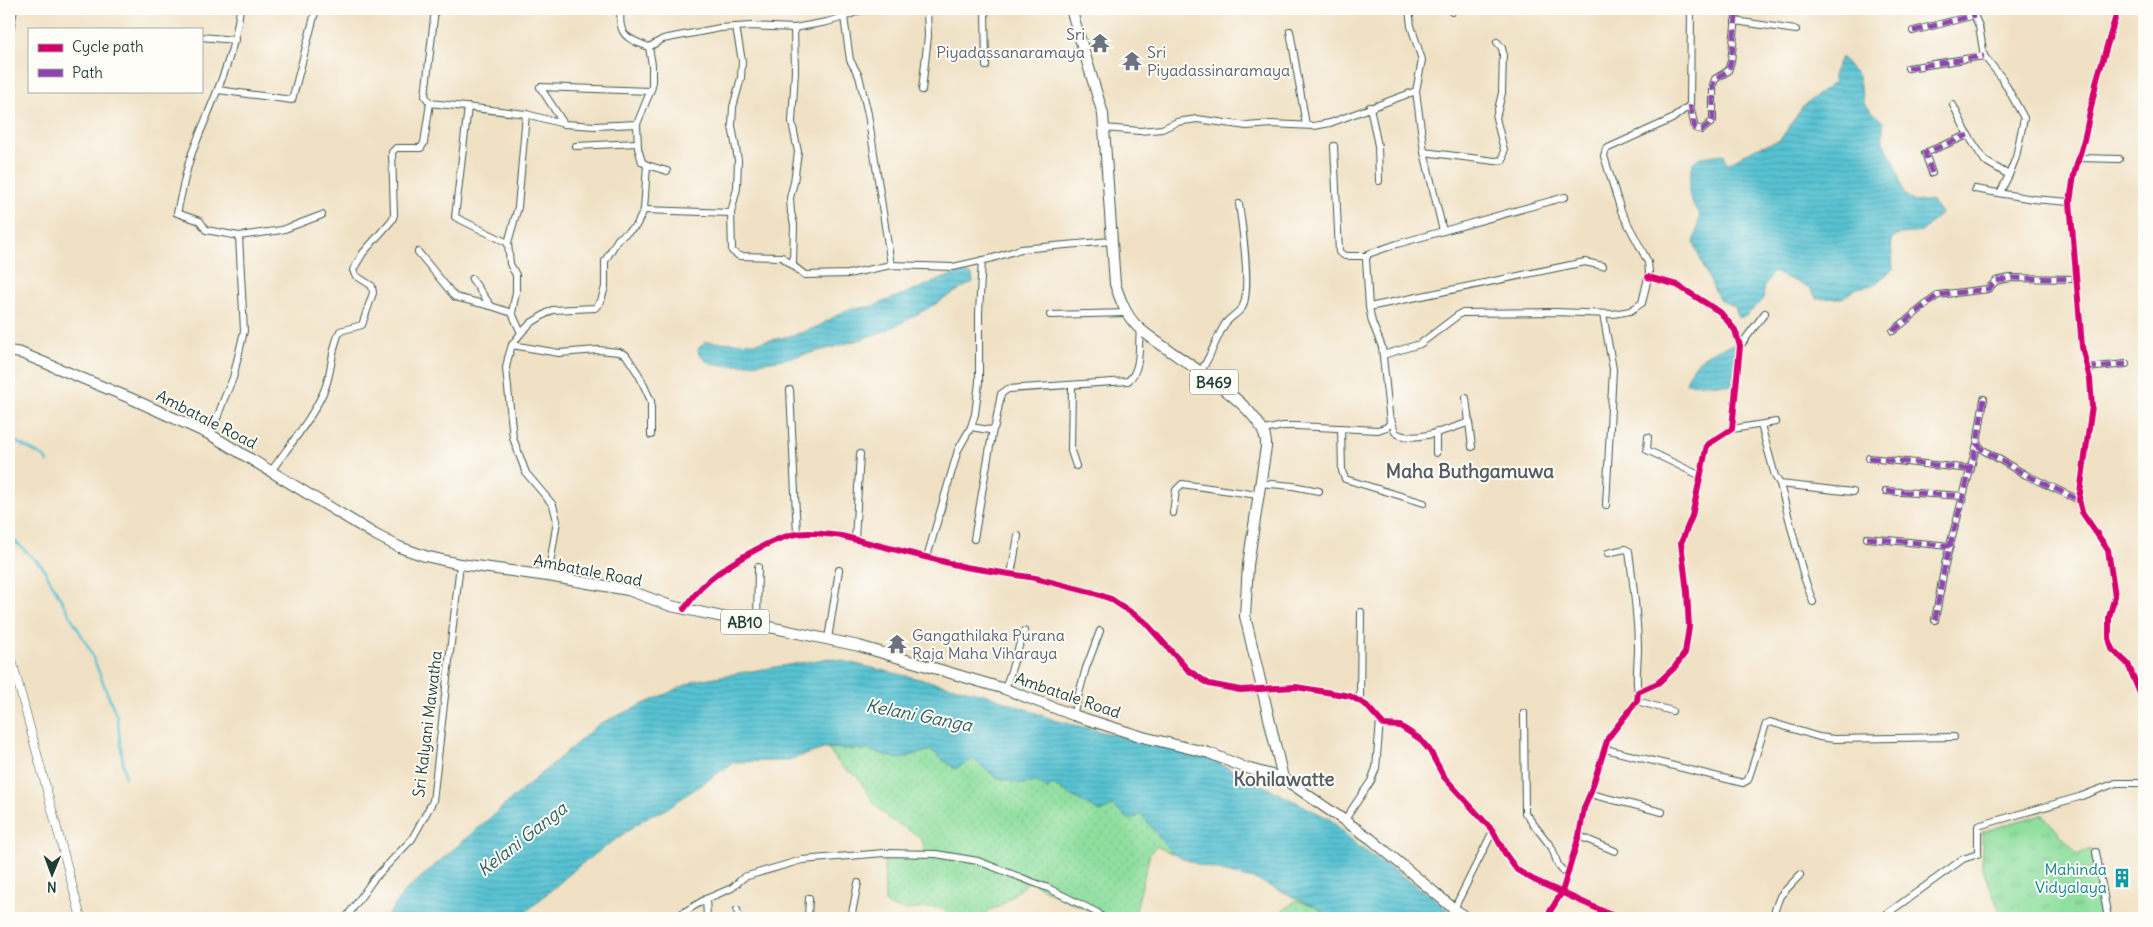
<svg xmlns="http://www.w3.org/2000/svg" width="2153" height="927" viewBox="0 0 2153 927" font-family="Delius,sans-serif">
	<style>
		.grass { fill: url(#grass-dots); stroke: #578e6a }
		.park { fill: url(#park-tufts); stroke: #578e6a }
		.water { fill: url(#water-rules); stroke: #3c8084 }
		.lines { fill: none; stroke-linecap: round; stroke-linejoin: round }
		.stream { stroke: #58c3d3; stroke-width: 2.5 }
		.minor-casing { stroke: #3e564a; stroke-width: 8 }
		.tertiary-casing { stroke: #3e564a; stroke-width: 9 }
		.primary-casing { stroke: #3e564a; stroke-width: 12 }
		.minor { stroke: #fff; stroke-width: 6 }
		.tertiary { stroke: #fff; stroke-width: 8 }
		.primary { stroke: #fff; stroke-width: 10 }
		.quiet { stroke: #8e44ad; stroke-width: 5; stroke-dasharray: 10 5; stroke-linecap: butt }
		.cycleway-casing { stroke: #fdfcf7; stroke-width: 9 }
		.cycleway { stroke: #d6006c; stroke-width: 6 }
		.labels { text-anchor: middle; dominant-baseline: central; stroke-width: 4; stroke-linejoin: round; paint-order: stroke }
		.shield { fill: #fdfcf7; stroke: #62766e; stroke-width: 1 }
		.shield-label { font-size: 15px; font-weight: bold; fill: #1f3d34 }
		.worship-label { font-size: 16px; fill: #5b616d; stroke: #fdfcf7; text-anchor: start }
		.street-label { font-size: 16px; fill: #1f3d34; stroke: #fdfcf7 }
		.culture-label { font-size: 16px; fill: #0d838f; stroke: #fdfcf7; text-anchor: end }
		.water-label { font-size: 18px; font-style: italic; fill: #2d5e5c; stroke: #fdfcf7 }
		.quarter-label { font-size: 19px; font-weight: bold; fill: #565e64; stroke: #fdfcf7 }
	</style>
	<defs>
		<pattern id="grass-dots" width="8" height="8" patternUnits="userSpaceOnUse" patternTransform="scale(1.25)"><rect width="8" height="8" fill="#8fdf9f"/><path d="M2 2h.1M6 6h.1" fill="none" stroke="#7bc08a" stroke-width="1.8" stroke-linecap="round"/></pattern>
		<pattern id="park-tufts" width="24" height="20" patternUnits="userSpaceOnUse" patternTransform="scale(1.25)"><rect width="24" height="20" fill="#8fdf9f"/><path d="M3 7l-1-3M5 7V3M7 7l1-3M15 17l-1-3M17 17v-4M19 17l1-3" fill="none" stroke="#7bc08a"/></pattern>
		<pattern id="water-rules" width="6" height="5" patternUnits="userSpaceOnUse" patternTransform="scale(1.25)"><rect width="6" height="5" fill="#58c3d3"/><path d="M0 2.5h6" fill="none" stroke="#48a0ac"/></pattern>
	</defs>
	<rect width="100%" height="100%" fill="#fdfcf7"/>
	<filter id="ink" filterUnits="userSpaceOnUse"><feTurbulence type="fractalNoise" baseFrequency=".02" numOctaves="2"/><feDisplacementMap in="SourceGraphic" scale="10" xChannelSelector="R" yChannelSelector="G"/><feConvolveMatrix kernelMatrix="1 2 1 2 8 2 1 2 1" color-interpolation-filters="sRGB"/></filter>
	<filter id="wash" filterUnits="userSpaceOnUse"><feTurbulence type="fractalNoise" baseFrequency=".0096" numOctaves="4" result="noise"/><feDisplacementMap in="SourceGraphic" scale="20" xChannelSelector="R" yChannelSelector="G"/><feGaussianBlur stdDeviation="1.12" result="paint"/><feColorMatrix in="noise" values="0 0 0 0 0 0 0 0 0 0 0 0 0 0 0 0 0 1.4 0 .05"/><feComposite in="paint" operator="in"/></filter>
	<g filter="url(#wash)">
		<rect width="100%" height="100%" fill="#f0e1c4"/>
		<g class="grass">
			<path d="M 827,748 L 868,750 L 899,759 L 931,750 L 955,769 L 973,758 L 995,777 L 1023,784 L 1037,782 L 1051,784 L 1100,812 L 1111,806 L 1141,814 L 1173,854 L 1156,846 L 1150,853 L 1134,918 L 1103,918 L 1029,881 L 999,907 L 991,909 L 983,918 L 950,918 L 944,909 C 924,903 902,918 885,902 L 884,853 L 922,854 L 924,845 L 919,836 L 888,818 L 877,807 L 857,776 L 842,767 Z"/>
			<path d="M 1297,900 L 1314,906 L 1332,918 L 1273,918 Z"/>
		</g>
		<path class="park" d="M 2042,814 L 2078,854 L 2091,849 L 2103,918 L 2003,918 L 1982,868 L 1982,832 Z"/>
		<g class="water">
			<path d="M 1841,57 L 1858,76 L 1864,103 L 1883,122 L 1883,142 L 1894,161 L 1904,194 L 1914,202 L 1931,200 L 1941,213 L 1922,232 L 1900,234 L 1891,240 L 1893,269 L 1874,285 L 1857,288 L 1842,298 L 1817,299 L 1809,287 L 1773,272 L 1763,288 L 1764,299 L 1746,316 L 1738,318 L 1735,307 L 1719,299 L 1705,271 L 1694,243 L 1700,215 C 1684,195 1689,185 1693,162 L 1701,157 L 1724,154 L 1727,164 L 1756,148 L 1780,140 L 1804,105 L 1835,82 L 1833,75 Z"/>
			<path d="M 966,273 L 972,275 L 973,282 C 944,298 916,317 886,330 C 854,344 740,375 708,362 C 705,360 702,357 699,355 L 698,349 L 705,342 L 755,343 L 795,335 L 819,326 L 846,310 L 873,306 L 952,275 Z"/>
			<path d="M 1734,344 L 1735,357 L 1732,385 L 1686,383 C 1694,357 1710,352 1734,344 Z"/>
			<path d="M 830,658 L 988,695 L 1054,720 L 1208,758 L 1330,819 L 1358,846 L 1429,894 L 1457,918 L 1332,918 L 1314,906 L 1257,880 L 1199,865 L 1173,854 L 1141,814 L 1130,820 L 1112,806 L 1100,812 L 1051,784 L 1048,790 L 1037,782 C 1008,787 994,776 973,759 L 955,769 L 931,750 L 899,759 L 868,750 L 827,748 L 785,761 L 734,762 L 663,811 L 650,815 L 580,865 L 519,918 L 386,918 L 404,892 L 599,724 L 697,680 Z"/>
		</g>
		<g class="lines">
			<g class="stream">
				<path d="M 9,438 L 44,457 L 48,462"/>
				<path d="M 9,536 L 42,566 L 90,650 L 117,717 L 125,777"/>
			</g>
		</g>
	</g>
	<g filter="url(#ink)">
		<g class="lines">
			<defs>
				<g id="minor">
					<path d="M 435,9 L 425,96 L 430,103 L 526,114 L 564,124 L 595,126 L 637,124"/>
					<path d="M 621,9 C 617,35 627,39 649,47 L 663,39 L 720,28 L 751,26 L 794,28 L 827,22 L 844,17 L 863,9"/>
					<path d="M 985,9 L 986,66"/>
					<path d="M 2118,9 L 2097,79 L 2085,136 L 2074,175 L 2070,202 L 2082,347 L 2090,379 L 2092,406 L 2079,500 L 2082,512 L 2108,550 L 2115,596 L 2109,617 L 2109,638 L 2112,649 L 2128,664 L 2144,703"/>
					<path d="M 1452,12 L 1453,9"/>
					<path d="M 844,17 L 850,60 L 859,76 L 868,114 L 891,265"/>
					<path d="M 1735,21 L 1796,30"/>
					<path d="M 736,27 L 742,61 L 741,78 L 733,107 L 732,126 L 738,160 L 737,188 L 731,213 L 732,251 L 739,256 L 782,257 L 805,275 L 848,274 L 891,265 L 953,267 L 993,258 L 1021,249 L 1111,241"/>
					<path d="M 1290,31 L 1306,125"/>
					<path d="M 1913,31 L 1975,15"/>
					<path d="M 9,37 L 14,9"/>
					<path d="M 201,37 L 235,40"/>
					<path d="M 649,47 L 652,65 L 652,87 L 637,124 L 638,148 L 642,162 L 647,165 L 667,171"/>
					<path d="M 1908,68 L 1984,56"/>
					<path d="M 218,90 L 292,100 L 316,9"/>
					<path d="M 922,90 L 928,36 L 927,9"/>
					<path d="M 1416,91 L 1424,152 L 1443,231"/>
					<path d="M 1690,105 L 1695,128 L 1702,130 L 1713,121 L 1713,85 L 1715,79 L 1728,71 L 1731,61 L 1737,9"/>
					<path d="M 1953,105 L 1968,135 L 1985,161 L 2009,175 L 2016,157 L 2024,118 L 2002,78 L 1984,56 L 1979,26 L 1971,9"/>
					<path d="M 468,107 L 455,217 L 508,243 L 518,207 L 526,114"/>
					<path d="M 1370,107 L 1378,146 L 1379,181"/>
					<path d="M 564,124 L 540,87 L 650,91"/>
					<path d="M 1104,128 L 1140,131 L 1162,129 L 1177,122 L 1197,119 L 1247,126 L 1271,124 L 1314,126 L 1330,123 L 1416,91 L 1422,60 L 1411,26 L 1409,9"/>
					<path d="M 576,146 L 637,143"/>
					<path d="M 1334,146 L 1339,252 L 1345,256 L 1367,256"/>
					<path d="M 1424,152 L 1495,161 L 1503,160 L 1504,150 L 1496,118 L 1502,93 L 1503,53 L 1502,48 L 1497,42"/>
					<path d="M 2079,158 L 2119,159"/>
					<path d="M 1932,173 L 1925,153 L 1968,135"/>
					<path d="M 1975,189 L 2033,199 L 2070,202"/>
					<path d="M 2000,193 L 2009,175"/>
					<path d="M 644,210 L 731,213"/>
					<path d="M 239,236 L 282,230 L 322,215"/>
					<path d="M 508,243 L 510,264 L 516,275 L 516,292 L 512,313"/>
					<path d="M 418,252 L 455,297 L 491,306"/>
					<path d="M 793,263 L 794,224 L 791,213 L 790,198 L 794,182 L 798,152 L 792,122 L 795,71 L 794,28"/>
					<path d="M 472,279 L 491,306 L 512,313 L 521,333"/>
					<path d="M 1369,307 L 1585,262 L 1603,266"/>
					<path d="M 1603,314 L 1613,369 L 1606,505"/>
					<path d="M 1050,315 L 1127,313"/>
					<path d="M 1893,331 L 1938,295 L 1988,289 L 1996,281 L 2010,278 L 2075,279"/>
					<path d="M 512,345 L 559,353 L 598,350 L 619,352 L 626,355 L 639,375 L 651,401 L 651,435"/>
					<path d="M 1740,346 L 1765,313"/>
					<path d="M 1383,355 L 1420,344 L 1461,313 L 1554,312 L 1613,314 L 1630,311 L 1642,303 L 1649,273 L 1648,262 L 1621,211 L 1604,156 L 1606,149 L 1672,119 L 1690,105 L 1691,9"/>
					<path d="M 2087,368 L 2126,364"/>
					<path d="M 1200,372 C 1211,357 1215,340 1225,324 C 1229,318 1237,314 1242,308 C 1252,291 1242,225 1239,204"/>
					<path d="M 1072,386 L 1071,451 L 1076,466"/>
					<path d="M 790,390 L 797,534"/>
					<path d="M 1466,398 L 1472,447"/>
					<path d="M 1984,399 L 1977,444 L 1983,450 L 2026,475 L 2079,500"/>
					<path d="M 1391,419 L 1395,432 C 1410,445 1452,428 1470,422"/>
					<path d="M 1761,425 L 1775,476 L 1780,484 L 1804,577 L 1813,602"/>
					<path d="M 971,427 L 989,430 L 993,429 L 995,426 L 1001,394 L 1008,389 L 1128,381 C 1142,370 1138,345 1140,329"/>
					<path d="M 1341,428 L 1342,471 L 1345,479 L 1424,503"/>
					<path d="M 1732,429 L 1776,422"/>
					<path d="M 1264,430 L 1283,426 L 1296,426 L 1378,430 L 1387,427 L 1390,423 L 1382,347 L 1372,322 L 1369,307 L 1366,259 L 1368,254 L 1397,244 L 1565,197"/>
					<path d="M 211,435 L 224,399 L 233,378 L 244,331 L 239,236 L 206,230 L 200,221 L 177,213 C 182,193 185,172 192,153 C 210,106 234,60 240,9"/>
					<path d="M 1648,437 L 1647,450 L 1701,476"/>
					<path d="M 1436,453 L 1436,432"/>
					<path d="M 1869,458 L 1971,469"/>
					<path d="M 272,470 C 289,446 310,421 323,393 C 333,373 330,351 340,331 L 362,325 L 373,293 L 372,286 L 355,275 L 353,270 L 363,253 L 392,220 L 394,215 L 392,152 L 396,148 L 421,148 L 424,143 L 430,103"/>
					<path d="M 1260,483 L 1293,486 L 1319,491"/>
					<path d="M 1780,484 L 1853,492"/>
					<path d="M 1886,491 L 1963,496"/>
					<path d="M 1173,513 L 1176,490 L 1182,484 L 1258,495"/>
					<path d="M 1867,538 L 1950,546"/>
					<path d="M 974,539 L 993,429"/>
					<path d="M 855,540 L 860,454"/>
					<path d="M 1608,553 L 1625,549 L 1629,551 C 1633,584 1638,616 1638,649 C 1638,664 1635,678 1638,692"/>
					<path d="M 927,557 L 958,450 L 971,427 L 975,414 L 979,382 L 979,313 L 982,260"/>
					<path d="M 1011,574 L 1018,536"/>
					<path d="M 548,576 L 557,521 L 553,505 L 526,473 L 513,438 L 506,368 L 508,358 L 512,345 L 521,333 L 531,323 L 552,310 L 595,308 L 601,301 L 605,287 L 605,261 L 618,239 L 636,226 L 644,210 L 647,165"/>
					<path d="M 684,609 C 690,602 695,594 701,588 C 720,568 765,542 791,535 C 807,531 825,534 841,536 L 965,567 L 1035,578 L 1094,593 L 1111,599 L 1144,621 L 1188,670 L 1209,684 L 1240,690 L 1296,687 L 1350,696 L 1366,705 L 1384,725 L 1400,726 L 1420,739 L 1430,751 L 1444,777 L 1493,831 L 1506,855 L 1517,870 L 1534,880 L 1618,918"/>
					<path d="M 1935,620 L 1945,564 L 1977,444"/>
					<path d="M 757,624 L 758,567"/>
					<path d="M 828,639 L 839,570"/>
					<path d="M 1005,689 L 1024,631"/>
					<path d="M 1360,700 L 1361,612"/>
					<path d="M 1637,701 L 1672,711"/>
					<path d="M 1524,713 L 1525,813 L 1552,848 L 1558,865 L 1566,875"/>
					<path d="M 1073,715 L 1086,668 L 1100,631"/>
					<path d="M 1605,749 L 1743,783 L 1748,780 L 1766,724 L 1770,722 L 1819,737 L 1834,739 L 1954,737"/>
					<path d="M 1590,794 L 1662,812"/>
					<path d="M 1344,821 L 1371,781 L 1376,768 L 1380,721"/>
					<path d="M 1579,836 L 1615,851"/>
					<path d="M 2096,852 L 2108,918"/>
					<path d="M 706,899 L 707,918"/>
					<path d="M 1454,909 L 1493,831"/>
					<path d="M 737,910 L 739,918"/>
					<path d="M 346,918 L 373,880 L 412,839 L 433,801 L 460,564"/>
					<path d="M 674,918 L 706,899 L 732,888 L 744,877 L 802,860 L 884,853 L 936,854 L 978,861 L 1048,888 L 1098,913 L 1103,918"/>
					<path d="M 808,918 L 809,898"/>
					<path d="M 851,918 L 858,883"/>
					<path d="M 1546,918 L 1562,892 L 1579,836 L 1584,808 L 1590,794 L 1608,738 L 1637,701 L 1638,692 L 1658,683 L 1674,668 L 1685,653 L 1689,627 L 1687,592 L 1681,543 L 1692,516 L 1707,445 L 1732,429 L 1740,346 L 1735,330 L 1720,312 L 1677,285 L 1648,277"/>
					<path d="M 1772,918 L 1780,896 L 1800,875"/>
					<path d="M 1881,918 L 1963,859 L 1978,854 L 1978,826 L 2079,797 L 2116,783 L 2144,783"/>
				</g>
				<path id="tertiary" d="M 9,649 L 81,918"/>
				<g id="primary">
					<path d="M 1071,9 L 1103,114 L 1115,284 C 1120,299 1126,316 1138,327 C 1166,354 1270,405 1266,447 L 1248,565 L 1245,616 L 1283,778"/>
					<path d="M 9,351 L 21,353 L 130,398 L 211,435 L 374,534 L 399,547 L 425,556 L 460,564 L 548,576 L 628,590 L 671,606 L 859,646 L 1005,689 L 1073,715 L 1143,737 L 1209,753 L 1246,768 L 1283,778 L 1371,839 L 1454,909 L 1468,918"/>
				</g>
			</defs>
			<use href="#minor" class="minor-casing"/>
			<use href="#tertiary" class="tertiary-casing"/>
			<use href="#primary" class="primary-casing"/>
			<use href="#minor" class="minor"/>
			<use href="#tertiary" class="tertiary"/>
			<use href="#primary" class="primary"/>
			<g class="quiet">
				<path d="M 1913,31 L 1975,15"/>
				<path d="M 1908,68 L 1984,56"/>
				<path d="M 1690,105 L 1695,128 L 1702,130 L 1713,121 L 1713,85 L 1715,79 L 1728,71 L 1731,61 L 1737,9"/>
				<path d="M 1932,173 L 1925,153 L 1968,135"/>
				<path d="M 1893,331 L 1938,295 L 1988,289 L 1996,281 L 2010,278 L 2075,279"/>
				<path d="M 2087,368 L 2126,364"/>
				<path d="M 1984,399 L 1977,444 L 1983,450 L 2026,475 L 2079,500"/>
				<path d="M 1869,458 L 1971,469"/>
				<path d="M 1886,491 L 1963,496"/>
				<path d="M 1867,538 L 1950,546"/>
				<path d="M 1935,620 L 1945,564 L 1977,444"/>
			</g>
			<defs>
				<g id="cycleway">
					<path d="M 2118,9 L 2097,79 L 2085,136 L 2074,175 L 2070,202 L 2082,347 L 2090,379 L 2092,406 L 2079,500 L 2082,512 L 2108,550 L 2115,596 L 2109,617 L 2109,638 L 2112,649 L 2128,664 L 2144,703"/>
					<path d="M 684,609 C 690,602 695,594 701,588 C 720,568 765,542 791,535 C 807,531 825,534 841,536 L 965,567 L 1035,578 L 1094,593 L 1111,599 L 1144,621 L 1188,670 L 1209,684 L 1240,690 L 1296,687 L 1350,696 L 1366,705 L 1384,725 L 1400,726 L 1420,739 L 1430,751 L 1444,777 L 1493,831 L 1506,855 L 1517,870 L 1534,880 L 1618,918"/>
					<path d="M 1546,918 L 1562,892 L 1579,836 L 1584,808 L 1590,794 L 1608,738 L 1637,701 L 1638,692 L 1658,683 L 1674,668 L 1685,653 L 1689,627 L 1687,592 L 1681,543 L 1692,516 L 1707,445 L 1732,429 L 1740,346 L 1735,330 L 1720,312 L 1677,285 L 1648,277"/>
				</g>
			</defs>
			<use href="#cycleway" class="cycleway-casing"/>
			<use href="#cycleway" class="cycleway"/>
		</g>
	</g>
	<defs>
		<symbol id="temple-bare" viewBox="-9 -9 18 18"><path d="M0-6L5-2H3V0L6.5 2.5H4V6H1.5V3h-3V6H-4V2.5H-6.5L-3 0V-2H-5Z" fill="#6b7280" stroke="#fdfcf7" stroke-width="2.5" paint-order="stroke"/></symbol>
		<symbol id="building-bare" viewBox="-9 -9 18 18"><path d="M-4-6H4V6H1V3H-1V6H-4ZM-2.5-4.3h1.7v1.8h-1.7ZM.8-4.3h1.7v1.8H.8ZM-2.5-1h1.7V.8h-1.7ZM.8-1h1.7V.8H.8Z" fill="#0f9aa8" stroke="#fdfcf7" stroke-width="2.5" paint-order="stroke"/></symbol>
	</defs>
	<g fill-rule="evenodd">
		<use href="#temple-bare" x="1086" y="29" width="28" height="28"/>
		<use href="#temple-bare" x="1118" y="47" width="28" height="28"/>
		<use href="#temple-bare" x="883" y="630" width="28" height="28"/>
		<use href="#building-bare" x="2108" y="864" width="28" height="28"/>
	</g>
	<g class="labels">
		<g class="shield">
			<rect x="1190" y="369.5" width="48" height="25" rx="4"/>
			<rect x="721" y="609.5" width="48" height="25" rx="4"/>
		</g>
		<g class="shield-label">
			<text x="1214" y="382">B469</text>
			<text x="745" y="622">AB10</text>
		</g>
		<g class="worship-label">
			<text x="1085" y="34" text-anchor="end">Sri<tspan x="1085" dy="18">Piyadassanaramaya</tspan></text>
			<text x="1147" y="52">Sri<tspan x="1147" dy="18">Piyadassinaramaya</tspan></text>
			<text x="912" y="635">Gangathilaka Purana<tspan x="912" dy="18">Raja Maha Viharaya</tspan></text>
		</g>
		<g class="street-label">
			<text transform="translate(207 419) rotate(27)">Ambatale Road</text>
			<text transform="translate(588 570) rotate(11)">Ambatale Road</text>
			<text transform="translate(1068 695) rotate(19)">Ambatale Road</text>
			<text transform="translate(427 724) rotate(-83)">Sri Kalyani Mawatha</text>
		</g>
		<g class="culture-label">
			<text x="2107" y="869">Mahinda<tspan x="2107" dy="18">Vidyalaya</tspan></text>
		</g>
		<g class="water-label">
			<text transform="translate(919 715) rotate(11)">Kelani Ganga</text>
			<text transform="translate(522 839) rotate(-38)">Kelani Ganga</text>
		</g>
		<g class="quarter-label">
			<text x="1470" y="471">Maha Buthgamuwa</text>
			<text x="1284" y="779">Kohilawatte</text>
		</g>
	</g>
	<rect width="2153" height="927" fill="none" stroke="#fdfcf7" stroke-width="30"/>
	<rect x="28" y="28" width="175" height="65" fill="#fdfcf7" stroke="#a4b0a9"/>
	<rect x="38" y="44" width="25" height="8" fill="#d6006c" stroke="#a4b0a9"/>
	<text x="72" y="52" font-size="15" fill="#1f3d34">Cycle path</text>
	<rect x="38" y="69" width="25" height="8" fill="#8e44ad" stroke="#a4b0a9"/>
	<text x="72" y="78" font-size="15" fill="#1f3d34">Path</text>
	<g transform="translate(52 874) rotate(181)" stroke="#fdfcf7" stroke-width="4" paint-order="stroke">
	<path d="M0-4L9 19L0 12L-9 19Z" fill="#1f3d34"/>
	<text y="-8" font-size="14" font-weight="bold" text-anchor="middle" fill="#1f3d34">N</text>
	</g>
</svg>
